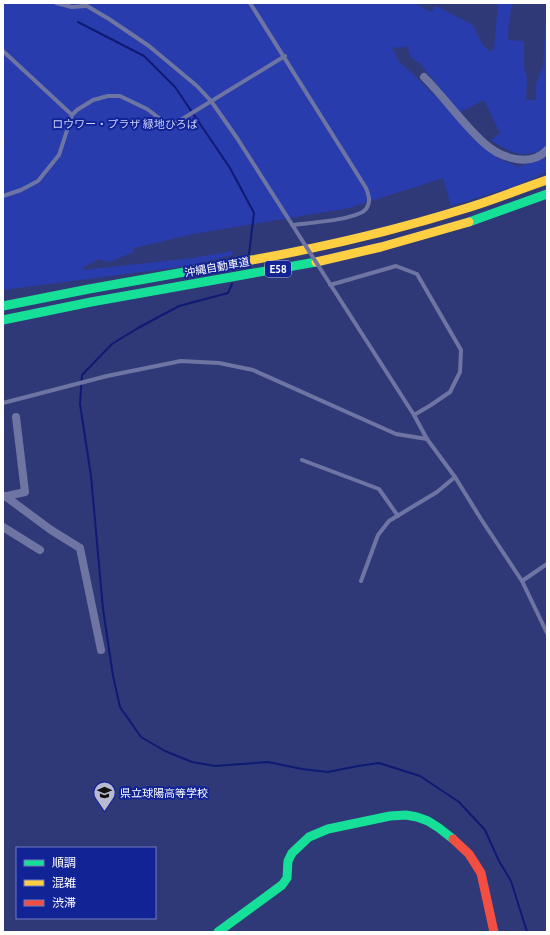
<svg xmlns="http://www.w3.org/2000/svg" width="550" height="935" viewBox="0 0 550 935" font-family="Ubuntu,'Noto Sans JP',sans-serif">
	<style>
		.green { fill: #293cae }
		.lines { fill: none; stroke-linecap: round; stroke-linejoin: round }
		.stream { stroke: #0e1a73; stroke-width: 2 }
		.lane { stroke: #6e75a3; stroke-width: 4 }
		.street { stroke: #6e75a3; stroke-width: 8 }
		.fast { stroke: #16e098; stroke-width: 9 }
		.slow { stroke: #ffcf43; stroke-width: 9 }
		.jam { stroke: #f24e42; stroke-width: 9 }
		.lane-bridge { stroke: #6e75a3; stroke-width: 4 }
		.labels { text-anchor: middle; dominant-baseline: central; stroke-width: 4; stroke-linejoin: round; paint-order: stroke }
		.shield { fill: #122396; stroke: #b8bde0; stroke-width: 1 }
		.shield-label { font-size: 10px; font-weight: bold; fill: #fff }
		.park-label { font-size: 11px; fill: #cad1fd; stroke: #122396 }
		.street-label { font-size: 11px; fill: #fff; stroke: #122396 }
		.poi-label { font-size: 11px; fill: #fff; stroke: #122396; text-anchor: start }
	</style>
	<rect width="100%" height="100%" fill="#303978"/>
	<path class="green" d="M 3,3 L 415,3 L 431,12 L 436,6 L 473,25 L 482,44 L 490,52 L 494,48 L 498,3 L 512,3 L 509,20 L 508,40 L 524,41 L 524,66 L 527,79 L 526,100 L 536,100 L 536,84 L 543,66 L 545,27 L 547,24 L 547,145 C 543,148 538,152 533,153 C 517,157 504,148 491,140 L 500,133 L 484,100 L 460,112 L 421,65 L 411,57 L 407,46 L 399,48 L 392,47 L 399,62 L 411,72 L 444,105 L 473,138 L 498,158 L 518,167 L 547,157 L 547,172 L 516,186 L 451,206 L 443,178 L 349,208 L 193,234 L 134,248 L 134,252 L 109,262 L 99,259 L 82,268 L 84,270 L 193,258 L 233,251 L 232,255 L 187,266 L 3,290 L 3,149 L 5,144 L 3,134 Z"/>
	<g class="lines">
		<g class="stream">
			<path d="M 78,22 L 144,56 L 175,87 L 230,168 L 254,213 L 249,254"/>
			<path d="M 232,284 L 228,293 L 179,306 L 138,328 L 112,344 L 82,375 L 80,404 L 91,476 L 103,609 L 113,676 L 120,707 L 141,737 L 165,751 L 192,762 L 215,766 L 268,762 L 302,769 L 328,772 L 358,766 L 379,763 L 420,776 L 459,802 L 485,830 L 499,861 L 511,881 L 527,932"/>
		</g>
		<g class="lane">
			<path d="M 56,3 L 72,7 L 85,6"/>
			<path d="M 82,3 L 109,19 L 149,46 L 197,86 L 211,101 L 237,138 L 300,237"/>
			<path d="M 250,3 L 366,188 C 369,195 371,202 366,209 C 357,220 308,223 292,225"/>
			<path d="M 3,51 L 72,115"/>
			<path d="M 3,196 L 21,190 L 38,181 L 59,155 L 72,115 L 77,110 L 93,100 L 108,96 L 120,96 L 147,109 L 159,118 L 168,123 L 174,124 L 285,56"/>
			<path d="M 323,273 L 414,415 L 427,439 L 455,477 L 481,519 L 522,581 L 547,633"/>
			<path d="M 330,285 L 396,266 L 417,274 L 461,350 L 460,372 L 450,392 L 431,405 L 414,415"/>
			<path d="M 3,403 L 107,376 L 181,361 L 219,363 L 253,370 L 396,434 L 427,439"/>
			<path d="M 302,460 L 379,489 L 398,516"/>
			<path d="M 361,581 L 378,535 L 389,521 L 437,492 L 455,477"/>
			<path d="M 522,581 L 547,564"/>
		</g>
		<g class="street">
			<path d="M 424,77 C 445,98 462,123 484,143 C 500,158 530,168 547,150"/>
			<path d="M 5,496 L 51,530 L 80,548 L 101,650"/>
			<path d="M 3,497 L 25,492 L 16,417"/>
			<path d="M 3,527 L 40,550"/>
		</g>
		<g class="fast">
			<path d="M 469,222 L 547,194"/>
			<path d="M 3,306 L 89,289 L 252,260"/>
			<path d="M 3,320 L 91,302 L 316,262"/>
			<path d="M 218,932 L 282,885 L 287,878 L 288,861 L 292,853 L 309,837 L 328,829 L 390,816 L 406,815 L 417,817 L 428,821 L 439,828 L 453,839"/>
		</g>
		<g class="slow">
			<path d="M 252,260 C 324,247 397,230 467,208 C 494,200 520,189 547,180"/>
			<path d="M 316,262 L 381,247 L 469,222"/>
		</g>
		<path class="jam" d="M 453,839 L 469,854 L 481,873 L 494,932"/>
		<path class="lane-bridge" d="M 300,237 L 323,273"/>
	</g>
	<defs>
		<symbol id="school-pin" viewBox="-11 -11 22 30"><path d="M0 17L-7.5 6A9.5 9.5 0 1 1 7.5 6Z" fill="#b7bad0" stroke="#122396"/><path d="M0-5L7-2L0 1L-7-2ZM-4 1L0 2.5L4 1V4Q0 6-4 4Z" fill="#111"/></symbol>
	</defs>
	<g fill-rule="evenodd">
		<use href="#school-pin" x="92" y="780" width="25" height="34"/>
	</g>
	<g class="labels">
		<rect class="shield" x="265" y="261" width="26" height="16" rx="3"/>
		<g class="shield-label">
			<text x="278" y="269">E58</text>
		</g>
		<g class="park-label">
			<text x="125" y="124">ロウワー・プラザ 緑地ひろば</text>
		</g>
		<g class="street-label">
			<text transform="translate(217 267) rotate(-10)">沖縄自動車道</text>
		</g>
		<g class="poi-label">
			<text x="120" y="793">県立球陽高等学校</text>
		</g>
	</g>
	<rect width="550" height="935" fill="none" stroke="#ffffff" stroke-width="8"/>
	<rect x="16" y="847" width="140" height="72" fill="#122396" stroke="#717bc0"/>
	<rect x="24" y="860" width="20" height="6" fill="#16e098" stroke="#717bc0"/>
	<text x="52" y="867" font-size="12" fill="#ffffff">順調</text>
	<rect x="24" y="880" width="20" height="6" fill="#ffcf43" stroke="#717bc0"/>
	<text x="52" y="887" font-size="12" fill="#ffffff">混雑</text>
	<rect x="24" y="900" width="20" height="6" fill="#f24e42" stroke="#717bc0"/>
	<text x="52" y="907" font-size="12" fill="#ffffff">渋滞</text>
</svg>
